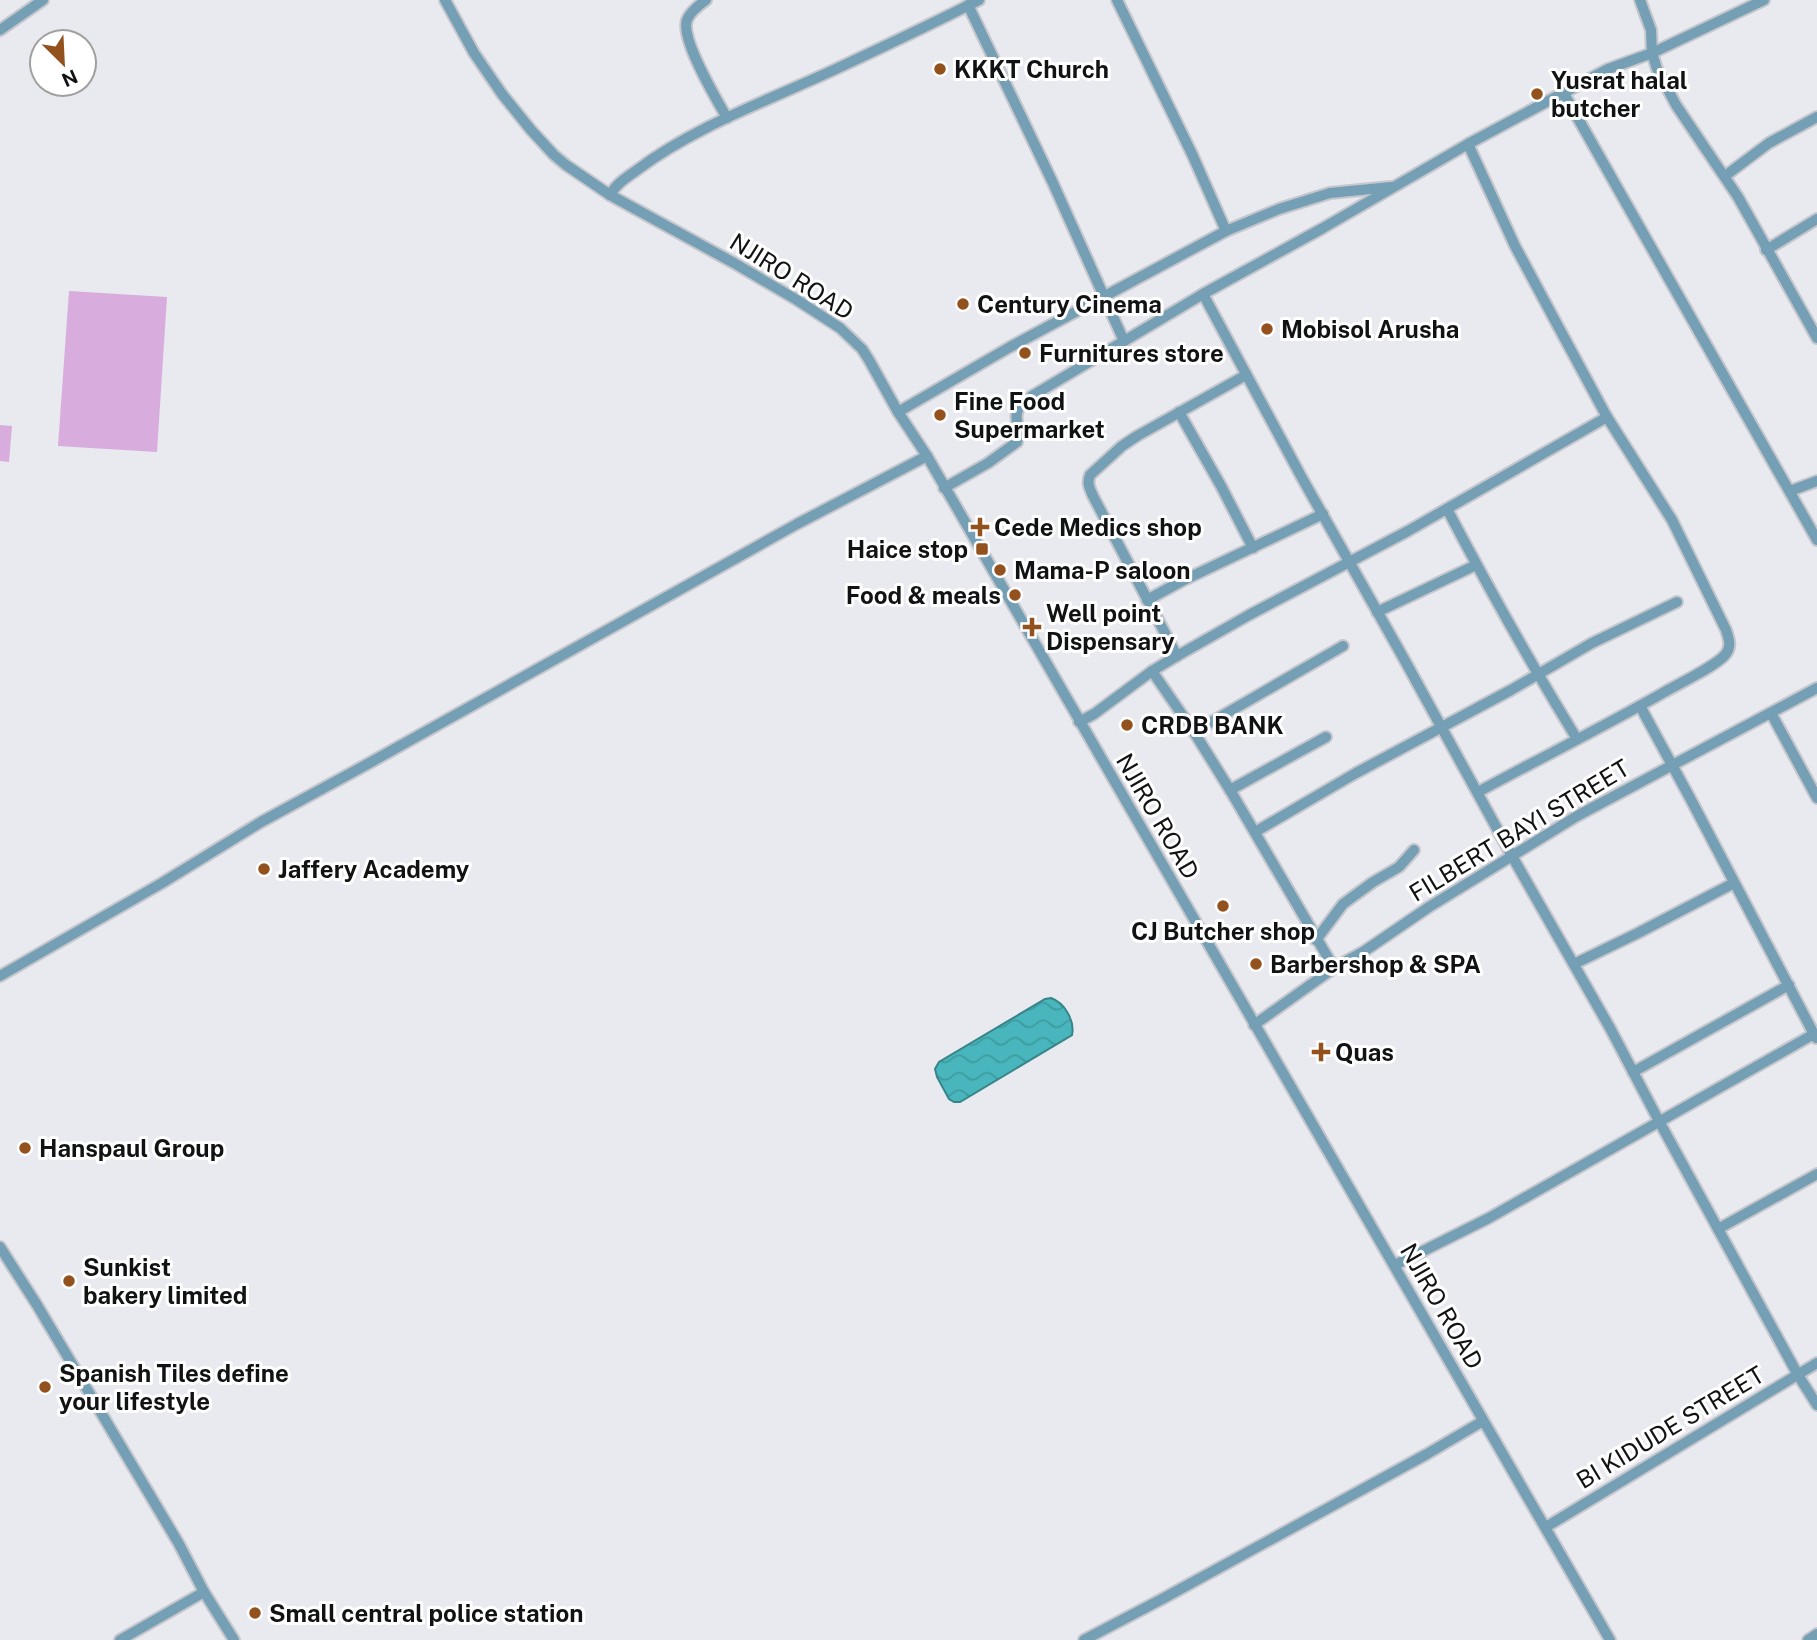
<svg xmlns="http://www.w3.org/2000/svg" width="1817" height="1640" viewBox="0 0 1817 1640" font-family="'Public Sans',sans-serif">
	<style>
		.garden { fill: #d8acdc }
		.water { fill: url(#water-waves); stroke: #388589; stroke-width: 2 }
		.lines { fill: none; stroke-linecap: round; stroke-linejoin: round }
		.minor-casing { stroke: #c6c7cc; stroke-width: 14 }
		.minor { stroke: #759fb4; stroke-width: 10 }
		.poi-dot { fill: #93521d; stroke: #fff; stroke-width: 2.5 }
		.labels { text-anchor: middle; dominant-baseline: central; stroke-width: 6; stroke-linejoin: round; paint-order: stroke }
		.poi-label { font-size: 24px; font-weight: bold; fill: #111213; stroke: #fff; text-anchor: start }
		.street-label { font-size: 24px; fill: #111213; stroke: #fff }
	</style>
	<defs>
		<pattern id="water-waves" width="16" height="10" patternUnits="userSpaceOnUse" patternTransform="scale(1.75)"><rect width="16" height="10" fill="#48b6bc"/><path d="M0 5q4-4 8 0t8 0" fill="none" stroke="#3e9ba1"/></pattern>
	</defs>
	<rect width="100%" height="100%" fill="#e8eaef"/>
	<g class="garden">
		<path d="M 69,291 L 167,297 L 157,452 L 58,446 Z"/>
		<path d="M 0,425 L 12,426 L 9,462 L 0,461 Z"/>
	</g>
	<path class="water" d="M 1051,998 C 1065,1003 1075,1021 1072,1035 L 960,1102 L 954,1102 L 949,1099 L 937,1077 L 935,1069 L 939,1062 L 1045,999 Z"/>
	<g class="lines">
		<defs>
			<g id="minor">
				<path d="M 445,0 L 474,53 L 502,94 L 531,130 L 554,155 L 566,165 L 610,195 L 734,263 L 797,300 L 840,328 L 862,349 L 869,360 L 898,412 L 927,456 L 1610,1640"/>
				<path d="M 706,0 C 699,5 690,12 687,20 C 680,39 717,100 727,118"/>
				<path d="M 1117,0 L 1192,154 L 1226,231"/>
				<path d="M 1640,0 L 1651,30 L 1652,53 L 1657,69 L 1676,105 L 1738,197 L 1817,338"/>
				<path d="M 968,5 L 1052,181 L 1124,341"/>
				<path d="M 0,30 L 43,0"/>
				<path d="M 1563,92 L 1817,540"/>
				<path d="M 1468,144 L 1515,246 L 1552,315 L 1607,417 L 1672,520 L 1726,630 C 1729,639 1732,647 1725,655 C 1713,668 1678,684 1661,694 C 1601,728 1539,759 1478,792"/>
				<path d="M 1725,176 L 1769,143 L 1817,117"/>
				<path d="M 610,195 C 616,184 627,177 637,170 C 695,126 772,99 838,68 C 885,46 932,24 979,0"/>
				<path d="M 1766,250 L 1817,219"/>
				<path d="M 1203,294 L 1302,478 L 1404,659 L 1512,856 L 1610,1028 L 1660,1123 L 1798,1375 L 1817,1405"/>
				<path d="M 898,412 L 1010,347 L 1226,231 L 1279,209 L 1330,193 L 1391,187"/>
				<path d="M 1179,412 L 1221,486 L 1253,548"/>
				<path d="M 944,488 L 988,463 L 1017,442 C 1022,430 1012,417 1019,408 C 1022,403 1028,400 1032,396 L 1203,294 L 1323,228 L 1468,144 L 1608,69 L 1652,53 L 1764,0"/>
				<path d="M 1790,491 L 1817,481"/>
				<path d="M 1447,509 C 1488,587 1531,664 1577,739"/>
				<path d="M 1147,600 L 1182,581 L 1323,514"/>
				<path d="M 1377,612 L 1476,565"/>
				<path d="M 1177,656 L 1093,496 C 1089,487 1087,483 1090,475 L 1122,446 L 1137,436 L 1246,375"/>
				<path d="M 1152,671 L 1194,732 L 1230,790 L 1334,968"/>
				<path d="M 1640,706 L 1690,798 L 1816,1038"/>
				<path d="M 1771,713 L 1817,798"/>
				<path d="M 1079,722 L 1094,714 L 1152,671 L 1177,656 L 1249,615 L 1408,531 L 1607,417"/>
				<path d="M 1194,732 L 1343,646"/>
				<path d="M 1230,790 L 1326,737"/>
				<path d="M 1255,832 L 1356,773 L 1511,690 L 1592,643 L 1677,602"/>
				<path d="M 1316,940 L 1343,904 L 1373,882 L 1399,867 L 1414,850"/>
				<path d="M 1574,964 L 1638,933 L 1734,883"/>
				<path d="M 0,976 L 162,883 L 261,822 L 373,761 L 797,524 L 927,456"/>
				<path d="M 1254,1025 L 1334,968 L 1363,952 L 1429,907 L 1577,816 L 1817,688"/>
				<path d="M 1633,1072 L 1789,985"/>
				<path d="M 1718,1229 L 1817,1174"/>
				<path d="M 0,1247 L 37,1305 L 179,1544 L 204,1592 L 234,1640"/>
				<path d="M 1395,1265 L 1489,1218 L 1814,1034"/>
				<path d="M 1546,1527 L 1817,1363"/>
				<path d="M 120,1640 L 204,1592"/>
				<path d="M 1084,1640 L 1164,1598 L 1427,1454 L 1483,1421"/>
				<path d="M 1808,1640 L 1817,1634"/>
			</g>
		</defs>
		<use href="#minor" class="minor-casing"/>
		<use href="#minor" class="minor"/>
	</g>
	<g class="poi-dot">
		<circle cx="940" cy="69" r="7"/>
		<circle cx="1537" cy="94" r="7"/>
		<circle cx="963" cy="304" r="7"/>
		<circle cx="1267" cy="329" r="7"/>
		<circle cx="1025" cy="353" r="7"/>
		<circle cx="940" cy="415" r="7"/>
		<path d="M976.5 516.5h7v7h7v7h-7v7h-7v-7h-7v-7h7z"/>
		<rect x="975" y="542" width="14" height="14" rx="3.5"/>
		<circle cx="1000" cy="570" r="7"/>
		<circle cx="1015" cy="595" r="7"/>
		<path d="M1028.5 616.5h7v7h7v7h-7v7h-7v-7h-7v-7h7z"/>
		<circle cx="1127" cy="725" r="7"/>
		<circle cx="264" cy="869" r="7"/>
		<circle cx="1223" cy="906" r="7"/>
		<circle cx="1256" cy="964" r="7"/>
		<path d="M1317.5 1041.5h7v7h7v7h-7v7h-7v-7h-7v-7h7z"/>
		<circle cx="25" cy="1148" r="7"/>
		<circle cx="69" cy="1281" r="7"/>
		<circle cx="45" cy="1387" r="7"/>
		<circle cx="255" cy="1613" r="7"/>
	</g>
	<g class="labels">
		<g class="poi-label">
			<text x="954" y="69">KKKT Church</text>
			<text x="1551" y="80">Yusrat halal<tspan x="1551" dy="28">butcher</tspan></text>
			<text x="977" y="304">Century Cinema</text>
			<text x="1281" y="329">Mobisol Arusha</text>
			<text x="1039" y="353">Furnitures store</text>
			<text x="954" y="401">Fine Food<tspan x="954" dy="28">Supermarket</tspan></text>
			<text x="994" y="527">Cede Medics shop</text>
			<text x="968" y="549" text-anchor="end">Haice stop</text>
			<text x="1014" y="570">Mama-P saloon</text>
			<text x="1001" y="595" text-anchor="end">Food &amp; meals</text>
			<text x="1046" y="613">Well point<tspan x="1046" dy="28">Dispensary</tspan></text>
			<text x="1141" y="725">CRDB BANK</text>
			<text x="278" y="869">Jaffery Academy</text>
			<text x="1223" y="931" text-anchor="middle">CJ Butcher shop</text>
			<text x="1270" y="964">Barbershop &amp; SPA</text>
			<text x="1335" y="1052">Quas</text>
			<text x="39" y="1148">Hanspaul Group</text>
			<text x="83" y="1267">Sunkist<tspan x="83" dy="28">bakery limited</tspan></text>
			<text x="59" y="1373">Spanish Tiles define<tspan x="59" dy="28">your lifestyle</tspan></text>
			<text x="269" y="1613">Small central police station</text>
		</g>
		<g class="street-label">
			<text transform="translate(792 276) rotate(32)">NJIRO ROAD</text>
			<text transform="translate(1158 816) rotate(60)">NJIRO ROAD</text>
			<text transform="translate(1519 830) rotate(-31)">FILBERT BAYI STREET</text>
			<text transform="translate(1442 1306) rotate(60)">NJIRO ROAD</text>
			<text transform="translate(1670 1427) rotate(-31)">BI KIDUDE STREET</text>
		</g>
	</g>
	<g transform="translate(63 63) rotate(156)"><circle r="33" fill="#ffffff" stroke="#a0a0a1" stroke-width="2"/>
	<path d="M0-5L12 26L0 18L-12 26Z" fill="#93521d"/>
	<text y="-10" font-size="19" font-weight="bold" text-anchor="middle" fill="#111213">N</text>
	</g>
</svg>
